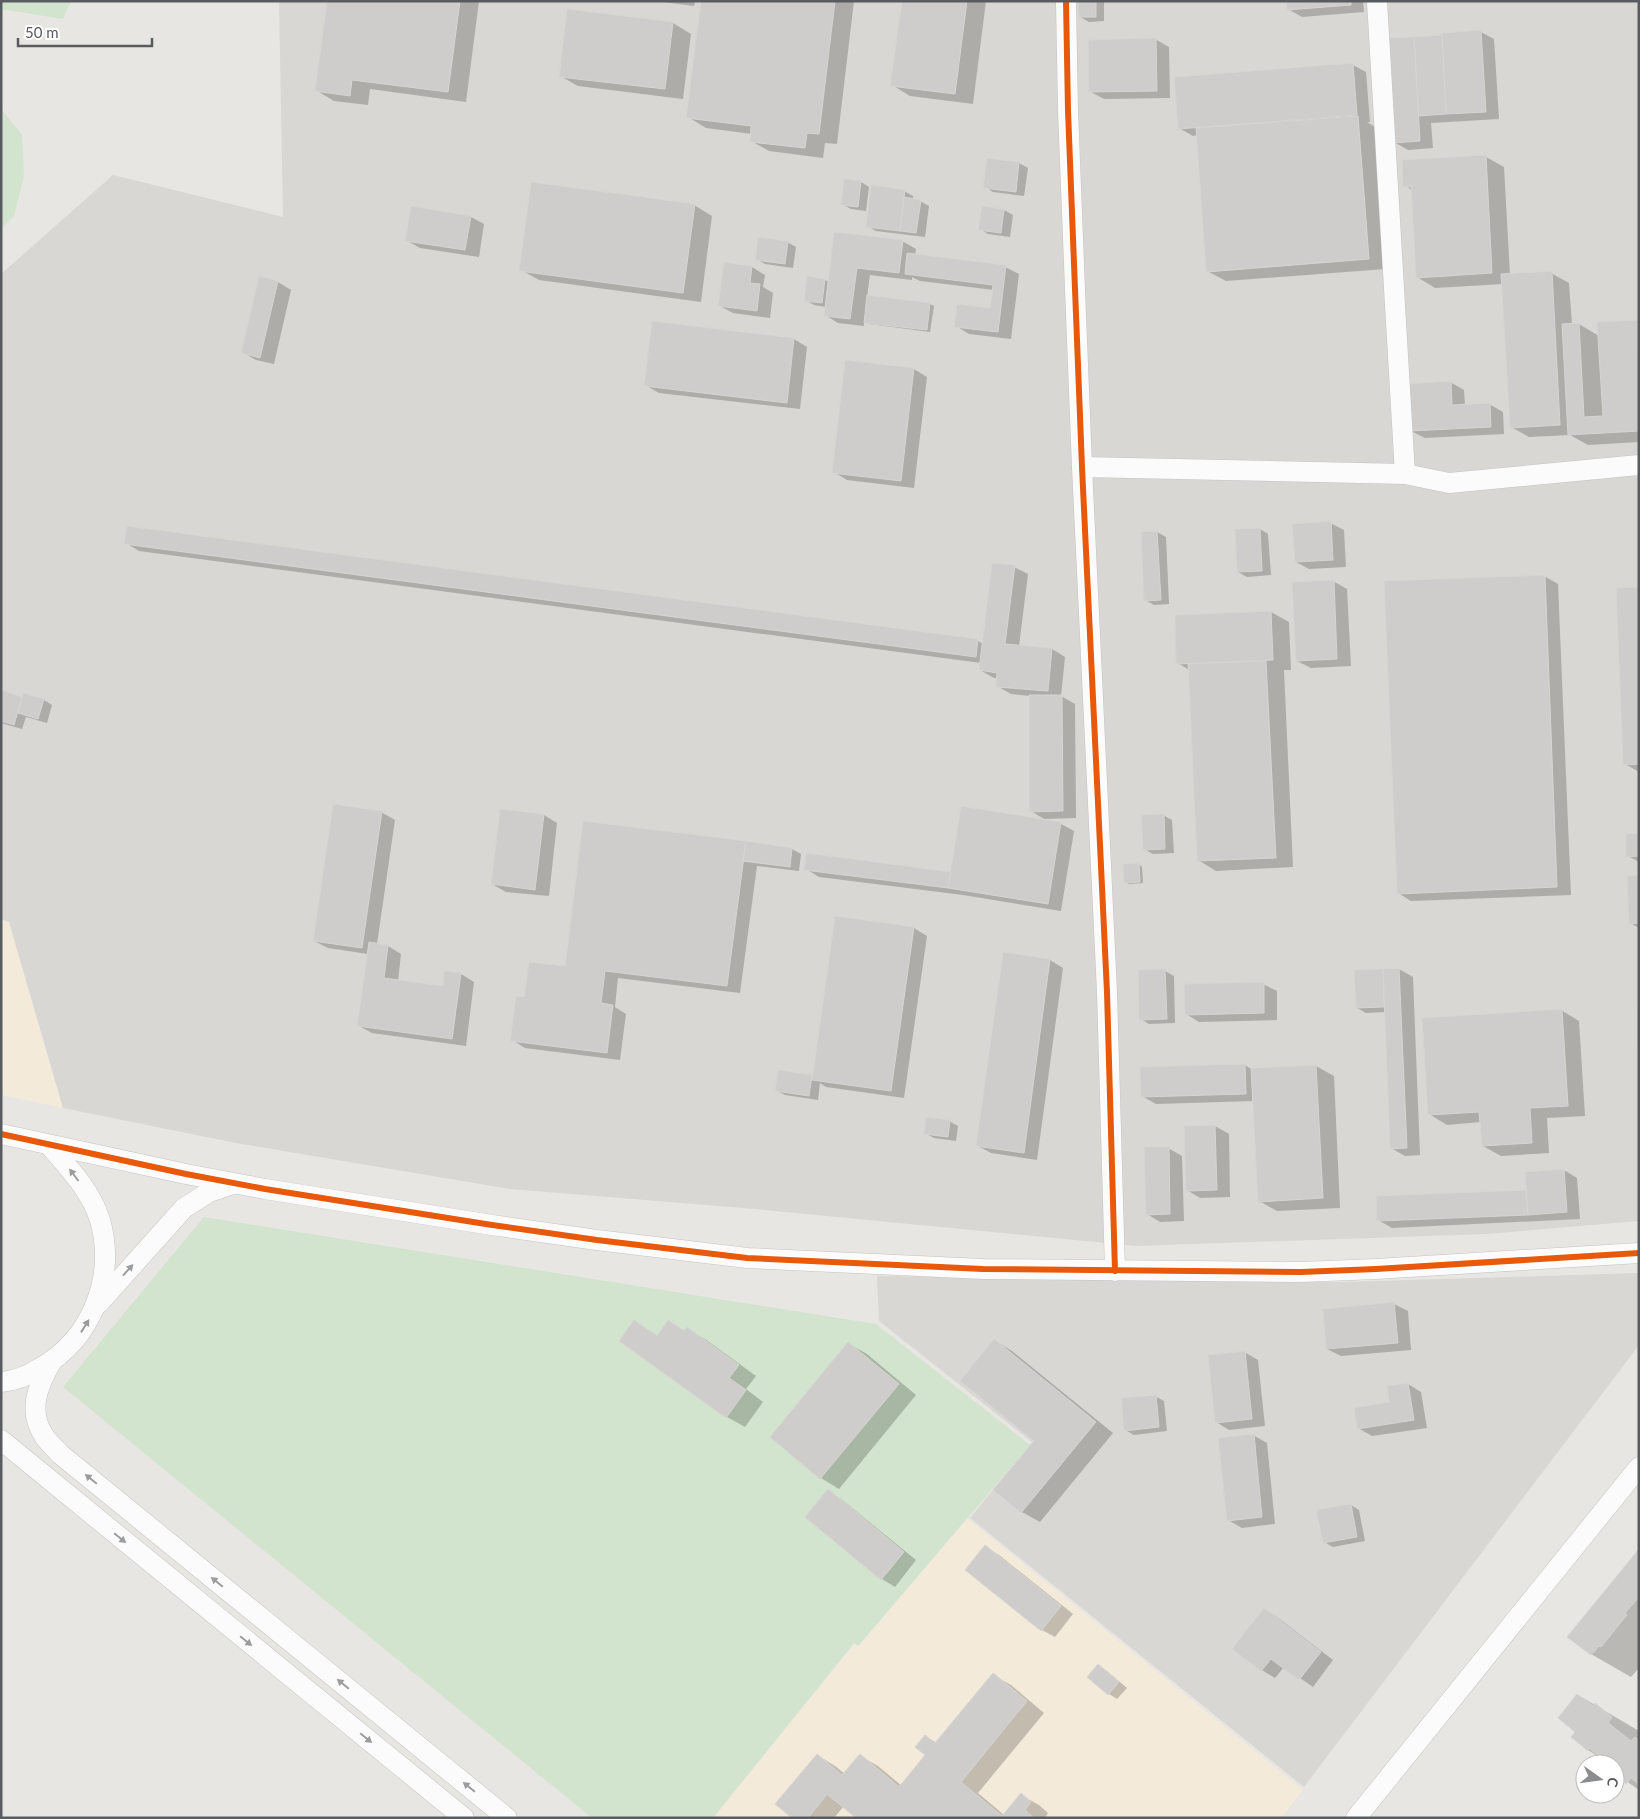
<svg xmlns="http://www.w3.org/2000/svg" width="1640" height="1819" viewBox="0 0 1640 1819" font-family="Lato,sans-serif">
	<style>
		.commercial { fill: #f3eada }
		.industrial { fill: #d9d7d3 }
		.green { fill: #d2e4cd }
		.shadow { fill: #0003 }
		.building { fill: #cfcdcb; stroke: #d7d5d2 }
		.lines { fill: none; stroke-linecap: round; stroke-linejoin: round }
		.minor-casing { stroke: #c3c3c3; stroke-width: 21 }
		.minor { stroke: #fcfbfb; stroke-width: 20 }
		.cycleway-casing { stroke: #fff; stroke-width: 9 }
		.cycleway { stroke: #e8590c; stroke-width: 6 }
		.oneway { fill: #9a9c9e }
	</style>
	<rect width="100%" height="100%" fill="#e8e6e2"/>
	<g class="commercial">
		<path d="M 1,919 L 9,922 L 63,1108 L 1,1095 Z"/>
		<path d="M 967,1518 L 1303,1790 L 1281,1818 L 713,1818 L 855,1643 L 859,1646 Z"/>
	</g>
	<g class="industrial">
		<path d="M 279,1 L 1639,1 L 1639,1221 L 1487,1234 L 1136,1246 L 755,1209 L 510,1189 L 236,1143 L 63,1108 L 9,922 L 1,919 L 1,274 L 113,175 L 283,217 Z"/>
		<path d="M 1639,1273 L 1639,1345 L 1304,1787 L 970,1518 L 1032,1442 L 879,1321 L 877,1276 L 1341,1282 Z"/>
	</g>
	<g class="green">
		<path d="M 1,1 L 71,1 L 63,19 L 1,9 Z"/>
		<path d="M 1,109 L 22,135 L 24,176 L 14,216 L 1,229 Z"/>
		<path d="M 204,1217 L 876,1324 L 1030,1445 L 858,1646 L 854,1643 L 713,1818 L 592,1818 L 63,1387 Z"/>
	</g>
	<g class="shadow">
		<path d="M 328,1 L 479,1 L 466,102 L 370,89 L 368,105 L 334,101 L 316,90 Z"/>
		<path d="M 655,1 L 695,1 L 694,6 Z"/>
		<path d="M 702,1 L 854,1 L 837,144 L 825,143 L 823,158 L 769,151 L 751,141 L 752,134 L 706,128 L 688,117 Z"/>
		<path d="M 903,1 L 986,1 L 973,104 L 910,96 L 892,85 Z"/>
		<path d="M 1080,1 L 1104,1 L 1104,21 L 1089,22 L 1080,17 Z"/>
		<path d="M 1288,1 L 1363,1 L 1364,12 L 1302,17 L 1288,9 Z"/>
		<path d="M 568,11 L 673,23 L 691,34 L 683,99 L 578,86 L 560,76 Z"/>
		<path d="M 1481,32 L 1494,39 L 1499,119 L 1431,123 L 1433,148 L 1408,150 L 1394,142 L 1388,39 L 1443,36 Z"/>
		<path d="M 1155,39 L 1169,47 L 1170,98 L 1104,99 L 1091,92 Z"/>
		<path d="M 1353,65 L 1366,72 L 1370,122 L 1367,122 L 1375,127 L 1386,269 L 1226,281 L 1207,271 L 1197,135 L 1193,136 L 1179,128 Z"/>
		<path d="M 1486,157 L 1504,167 L 1510,275 L 1551,273 L 1569,283 L 1572,325 L 1579,324 L 1599,336 L 1639,321 L 1639,442 L 1588,445 L 1570,435 L 1529,437 L 1511,427 L 1503,284 L 1435,288 L 1417,277 L 1412,190 L 1405,186 Z"/>
		<path d="M 988,159 L 1019,163 L 1028,168 L 1024,196 L 993,192 L 985,187 Z"/>
		<path d="M 861,182 L 869,187 L 866,211 L 851,209 L 842,204 Z"/>
		<path d="M 904,191 L 913,196 L 913,200 L 920,201 L 929,206 L 925,237 L 876,231 L 867,226 Z"/>
		<path d="M 694,205 L 712,216 L 701,302 L 539,280 L 521,270 Z"/>
		<path d="M 1004,210 L 1013,215 L 1010,237 L 988,234 L 980,229 Z"/>
		<path d="M 471,217 L 484,224 L 479,257 L 420,248 L 406,240 Z"/>
		<path d="M 902,241 L 916,249 L 915,256 L 1005,267 L 1019,274 L 1011,339 L 969,334 L 956,326 L 991,310 L 994,290 L 920,281 L 912,277 L 912,280 L 870,275 L 867,297 L 930,304 L 934,306 L 930,332 L 869,324 L 864,321 L 864,326 L 838,323 L 825,315 L 826,307 L 814,305 L 805,300 L 825,280 L 829,282 Z"/>
		<path d="M 787,242 L 796,247 L 793,268 L 765,264 L 756,259 Z"/>
		<path d="M 752,267 L 765,275 L 763,287 L 773,293 L 770,318 L 733,313 L 720,306 Z"/>
		<path d="M 278,282 L 291,290 L 274,364 L 256,360 L 242,352 Z"/>
		<path d="M 794,339 L 807,347 L 800,409 L 659,393 L 645,385 Z"/>
		<path d="M 914,369 L 927,377 L 914,488 L 847,480 L 834,472 Z"/>
		<path d="M 1450,382 L 1464,390 L 1465,406 L 1489,404 L 1503,412 L 1504,434 L 1425,438 L 1411,431 Z"/>
		<path d="M 1330,523 L 1344,530 L 1346,567 L 1309,569 L 1296,562 Z"/>
		<path d="M 1260,529 L 1268,534 L 1271,575 L 1247,577 L 1238,572 Z"/>
		<path d="M 1157,532 L 1166,537 L 1169,604 L 1154,605 L 1145,600 Z"/>
		<path d="M 126,543 L 977,640 L 983,644 L 1014,567 L 1028,574 L 1019,646 L 1052,649 L 1065,657 L 1061,696 L 1075,704 L 1076,818 L 1044,819 L 1031,811 L 1030,696 L 1011,694 L 997,686 L 998,678 L 994,678 L 980,670 L 981,663 L 139,551 Z"/>
		<path d="M 1544,576 L 1558,584 L 1571,895 L 1411,901 L 1398,893 Z"/>
		<path d="M 1333,581 L 1347,589 L 1351,666 L 1311,668 L 1297,661 Z"/>
		<path d="M 1639,589 L 1639,772 L 1625,764 Z"/>
		<path d="M 1271,612 L 1289,622 L 1291,670 L 1284,670 L 1293,867 L 1216,871 L 1198,860 L 1189,670 L 1178,663 L 1176,616 Z"/>
		<path d="M 1,692 L 23,698 L 24,695 L 44,700 L 52,705 L 47,723 L 26,717 L 22,729 L 1,723 Z"/>
		<path d="M 962,808 L 1061,824 L 1074,831 L 1061,911 L 963,895 L 819,877 L 806,869 L 952,873 Z"/>
		<path d="M 381,812 L 395,820 L 377,944 L 388,946 L 401,954 L 398,981 L 444,987 L 461,974 L 474,982 L 466,1046 L 372,1033 L 359,1026 L 368,954 L 328,948 L 314,941 Z"/>
		<path d="M 544,815 L 557,823 L 549,896 L 506,892 L 492,884 Z"/>
		<path d="M 1163,815 L 1172,820 L 1174,853 L 1153,854 L 1144,849 Z"/>
		<path d="M 584,822 L 792,849 L 801,854 L 799,871 L 757,866 L 740,993 L 618,978 L 615,1007 L 626,1014 L 620,1060 L 525,1048 L 512,1040 L 525,998 L 566,967 Z"/>
		<path d="M 1639,835 L 1639,862 L 1628,856 Z"/>
		<path d="M 1138,864 L 1142,867 L 1143,883 L 1129,884 L 1125,882 Z"/>
		<path d="M 1639,877 L 1639,928 L 1630,923 Z"/>
		<path d="M 914,928 L 927,936 L 904,1098 L 826,1087 L 820,1083 L 818,1100 L 785,1095 L 776,1090 L 779,1072 L 813,1077 Z"/>
		<path d="M 1004,954 L 1050,960 L 1063,968 L 1037,1160 L 991,1153 L 978,1146 Z"/>
		<path d="M 1399,969 L 1413,977 L 1420,1155 L 1405,1156 L 1391,1148 L 1386,1012 L 1366,1013 L 1357,1008 L 1356,971 Z"/>
		<path d="M 1165,971 L 1174,976 L 1175,1023 L 1149,1024 L 1141,1019 L 1139,972 Z"/>
		<path d="M 1263,984 L 1277,991 L 1277,1020 L 1199,1022 L 1186,1014 Z"/>
		<path d="M 1561,1010 L 1579,1021 L 1585,1116 L 1547,1118 L 1549,1153 L 1501,1156 L 1483,1146 L 1481,1122 L 1447,1125 L 1429,1114 Z"/>
		<path d="M 1245,1065 L 1251,1069 L 1316,1066 L 1334,1076 L 1340,1208 L 1277,1211 L 1259,1201 L 1254,1101 L 1156,1104 L 1142,1096 L 1141,1068 Z"/>
		<path d="M 949,1121 L 958,1126 L 956,1141 L 934,1138 L 925,1133 Z"/>
		<path d="M 1215,1126 L 1229,1134 L 1230,1197 L 1200,1198 L 1187,1190 L 1186,1127 Z"/>
		<path d="M 1168,1148 L 1182,1156 L 1184,1221 L 1160,1222 L 1147,1214 Z"/>
		<path d="M 1564,1170 L 1577,1178 L 1580,1219 L 1392,1228 L 1378,1220 L 1378,1198 L 1528,1191 Z"/>
		<path d="M 1394,1304 L 1408,1311 L 1411,1350 L 1341,1356 L 1327,1349 Z"/>
		<path d="M 635,1322 L 658,1336 L 669,1322 L 685,1331 L 687,1329 L 705,1339 L 756,1376 L 746,1389 L 763,1402 L 745,1427 L 727,1417 Z"/>
		<path d="M 994,1340 L 1012,1351 L 1113,1433 L 1040,1522 L 1022,1512 L 1035,1441 Z"/>
		<path d="M 849,1344 L 867,1354 L 916,1395 L 839,1489 L 821,1478 L 771,1437 Z"/>
		<path d="M 1244,1352 L 1258,1360 L 1265,1426 L 1229,1430 L 1216,1422 Z"/>
		<path d="M 1408,1384 L 1421,1392 L 1427,1428 L 1372,1436 L 1358,1428 L 1391,1403 Z"/>
		<path d="M 1155,1396 L 1164,1401 L 1167,1431 L 1134,1435 L 1125,1430 Z"/>
		<path d="M 1253,1435 L 1267,1443 L 1275,1524 L 1242,1528 L 1228,1520 Z"/>
		<path d="M 828,1491 L 841,1499 L 916,1560 L 895,1587 L 882,1579 Z"/>
		<path d="M 1351,1505 L 1359,1510 L 1365,1541 L 1333,1547 L 1324,1542 Z"/>
		<path d="M 986,1547 L 999,1555 L 1073,1614 L 1055,1637 L 1042,1630 Z"/>
		<path d="M 1639,1551 L 1639,1668 L 1631,1677 L 1591,1654 Z"/>
		<path d="M 1264,1609 L 1277,1617 L 1333,1660 L 1313,1687 L 1284,1667 L 1275,1678 L 1262,1670 L 1234,1648 Z"/>
		<path d="M 1098,1666 L 1107,1671 L 1127,1688 L 1117,1699 L 1109,1694 Z"/>
		<path d="M 993,1675 L 1011,1685 L 1044,1713 L 978,1793 L 1004,1815 L 1021,1795 L 1039,1805 L 1048,1813 L 1045,1818 L 858,1818 L 844,1806 L 834,1818 L 794,1818 L 817,1755 L 835,1766 L 845,1774 L 860,1756 L 878,1766 L 902,1786 L 927,1755 L 925,1736 L 937,1743 Z"/>
		<path d="M 1578,1695 L 1639,1731 L 1639,1790 L 1615,1773 L 1615,1764 L 1610,1764 L 1588,1750 L 1577,1732 Z"/>
	</g>
	<g class="building">
		<path d="M 327,1 L 460,1 L 448,92 L 352,80 L 350,96 L 315,91 Z"/>
		<path d="M 701,1 L 835,1 L 819,134 L 807,133 L 805,148 L 750,142 L 751,126 L 686,118 Z"/>
		<path d="M 902,1 L 967,1 L 955,94 L 890,86 Z"/>
		<path d="M 1078,1 L 1096,1 L 1096,17 L 1079,17 Z"/>
		<path d="M 1286,1 L 1351,1 L 1351,5 L 1287,10 Z"/>
		<path d="M 567,9 L 673,22 L 665,89 L 559,77 Z"/>
		<path d="M 1481,30 L 1486,112 L 1446,114 L 1442,33 Z"/>
		<path d="M 1442,35 L 1446,114 L 1418,116 L 1414,37 Z"/>
		<path d="M 1414,37 L 1420,141 L 1393,143 L 1387,38 Z"/>
		<path d="M 1156,38 L 1157,91 L 1089,92 L 1088,40 Z"/>
		<path d="M 1353,63 L 1357,115 L 1178,129 L 1174,77 Z"/>
		<path d="M 1358,116 L 1369,259 L 1206,272 L 1196,128 Z"/>
		<path d="M 1486,155 L 1492,273 L 1416,278 L 1411,187 L 1403,187 L 1402,160 Z"/>
		<path d="M 987,158 L 1019,162 L 1016,192 L 983,188 Z"/>
		<path d="M 844,179 L 861,181 L 858,207 L 841,205 Z"/>
		<path d="M 531,182 L 695,204 L 683,293 L 519,271 Z"/>
		<path d="M 871,185 L 905,190 L 900,231 L 866,227 Z"/>
		<path d="M 904,197 L 921,200 L 916,233 L 900,231 Z"/>
		<path d="M 411,206 L 471,216 L 465,250 L 405,241 Z"/>
		<path d="M 982,206 L 1004,209 L 1001,233 L 978,230 Z"/>
		<path d="M 834,232 L 903,240 L 899,273 L 857,268 L 850,319 L 824,316 Z"/>
		<path d="M 758,237 L 788,241 L 785,264 L 755,260 Z"/>
		<path d="M 907,253 L 1006,265 L 998,332 L 954,327 L 957,304 L 990,308 L 993,285 L 905,274 Z"/>
		<path d="M 724,262 L 752,266 L 750,283 L 760,284 L 757,311 L 718,306 Z"/>
		<path d="M 1552,271 L 1560,425 L 1510,428 L 1501,274 Z"/>
		<path d="M 259,276 L 278,281 L 260,358 L 241,353 Z"/>
		<path d="M 807,276 L 825,279 L 822,303 L 804,301 Z"/>
		<path d="M 867,295 L 930,303 L 927,330 L 864,323 Z"/>
		<path d="M 1638,320 L 1639,431 L 1568,435 L 1562,324 L 1579,323 L 1584,417 L 1603,416 L 1597,322 Z"/>
		<path d="M 652,321 L 794,338 L 787,403 L 644,386 Z"/>
		<path d="M 845,360 L 914,368 L 901,481 L 832,473 Z"/>
		<path d="M 1451,381 L 1452,405 L 1490,403 L 1491,427 L 1410,431 L 1407,384 Z"/>
		<path d="M 1331,521 L 1333,560 L 1295,562 L 1292,524 Z"/>
		<path d="M 127,526 L 978,639 L 976,657 L 124,544 Z"/>
		<path d="M 1260,528 L 1262,571 L 1237,572 L 1235,529 Z"/>
		<path d="M 1157,531 L 1161,600 L 1144,601 L 1141,532 Z"/>
		<path d="M 992,563 L 1015,565 L 1005,644 L 1052,648 L 1048,691 L 996,687 L 997,673 L 979,670 Z"/>
		<path d="M 1545,575 L 1557,887 L 1397,894 L 1384,581 Z"/>
		<path d="M 1334,580 L 1337,659 L 1296,661 L 1292,582 Z"/>
		<path d="M 1639,587 L 1639,764 L 1623,765 L 1616,588 Z"/>
		<path d="M 1271,611 L 1273,660 L 1176,664 L 1175,615 Z"/>
		<path d="M 1266,661 L 1276,858 L 1197,861 L 1188,664 Z"/>
		<path d="M 1,690 L 22,697 L 14,725 L 1,721 Z"/>
		<path d="M 23,693 L 44,699 L 38,719 L 18,713 Z"/>
		<path d="M 1029,695 L 1062,695 L 1063,811 L 1029,812 Z"/>
		<path d="M 333,804 L 382,811 L 362,948 L 313,941 Z"/>
		<path d="M 961,806 L 1061,822 L 1048,904 L 948,888 Z"/>
		<path d="M 500,809 L 544,814 L 535,890 L 491,884 Z"/>
		<path d="M 1164,814 L 1165,849 L 1143,850 L 1141,815 Z"/>
		<path d="M 583,821 L 746,841 L 727,986 L 605,971 L 601,1003 L 613,1005 L 607,1053 L 510,1041 L 516,996 L 524,997 L 529,962 L 565,966 Z"/>
		<path d="M 1639,833 L 1639,856 L 1626,857 L 1626,834 Z"/>
		<path d="M 746,841 L 792,848 L 790,867 L 743,861 Z"/>
		<path d="M 806,853 L 951,872 L 948,888 L 804,870 Z"/>
		<path d="M 1139,863 L 1140,882 L 1124,883 L 1123,864 Z"/>
		<path d="M 1639,875 L 1639,923 L 1629,924 L 1627,876 Z"/>
		<path d="M 835,916 L 914,927 L 891,1091 L 812,1080 Z"/>
		<path d="M 369,942 L 388,945 L 384,978 L 443,986 L 444,971 L 461,973 L 452,1039 L 357,1026 Z"/>
		<path d="M 1003,952 L 1050,959 L 1024,1153 L 976,1146 Z"/>
		<path d="M 1399,968 L 1407,1148 L 1390,1149 L 1383,969 Z"/>
		<path d="M 1165,969 L 1167,1019 L 1139,1020 L 1138,970 Z"/>
		<path d="M 1383,969 L 1384,1007 L 1356,1008 L 1354,970 Z"/>
		<path d="M 1264,982 L 1264,1013 L 1185,1015 L 1184,984 Z"/>
		<path d="M 1562,1009 L 1568,1106 L 1530,1108 L 1532,1143 L 1482,1146 L 1479,1112 L 1428,1115 L 1422,1018 Z"/>
		<path d="M 1637,1011 L 1639,1011 L 1639,1061 Z"/>
		<path d="M 1245,1064 L 1246,1094 L 1141,1097 L 1140,1067 Z"/>
		<path d="M 1316,1065 L 1323,1198 L 1258,1202 L 1251,1068 Z"/>
		<path d="M 778,1070 L 812,1075 L 809,1096 L 775,1091 Z"/>
		<path d="M 926,1117 L 950,1120 L 948,1137 L 924,1134 Z"/>
		<path d="M 1215,1125 L 1217,1190 L 1186,1191 L 1184,1126 Z"/>
		<path d="M 1144,1147 L 1169,1147 L 1170,1214 L 1146,1215 Z"/>
		<path d="M 1564,1169 L 1567,1212 L 1528,1215 L 1525,1172 Z"/>
		<path d="M 1526,1190 L 1528,1215 L 1377,1221 L 1376,1196 Z"/>
		<path d="M 1394,1302 L 1398,1343 L 1326,1349 L 1323,1309 Z"/>
		<path d="M 634,1320 L 657,1336 L 668,1320 L 684,1331 L 687,1327 L 739,1365 L 729,1378 L 746,1390 L 726,1418 L 619,1341 Z"/>
		<path d="M 994,1339 L 1096,1422 L 1021,1513 L 993,1490 L 1034,1441 L 960,1381 Z"/>
		<path d="M 848,1342 L 899,1384 L 820,1479 L 770,1437 Z"/>
		<path d="M 1245,1351 L 1252,1419 L 1215,1423 L 1208,1355 Z"/>
		<path d="M 1408,1383 L 1414,1420 L 1357,1429 L 1354,1408 L 1389,1402 L 1387,1386 Z"/>
		<path d="M 1156,1395 L 1159,1427 L 1124,1431 L 1121,1398 Z"/>
		<path d="M 1254,1434 L 1262,1517 L 1227,1521 L 1218,1438 Z"/>
		<path d="M 828,1489 L 904,1552 L 881,1580 L 805,1517 Z"/>
		<path d="M 1351,1504 L 1357,1537 L 1323,1543 L 1316,1510 Z"/>
		<path d="M 985,1545 L 1061,1606 L 1041,1631 L 965,1570 Z"/>
		<path d="M 1639,1549 L 1639,1597 L 1625,1613 L 1627,1615 L 1601,1647 L 1599,1646 L 1591,1655 L 1567,1637 Z"/>
		<path d="M 1264,1608 L 1321,1652 L 1299,1680 L 1271,1659 L 1261,1671 L 1232,1649 Z"/>
		<path d="M 1098,1664 L 1119,1682 L 1108,1695 L 1087,1677 Z"/>
		<path d="M 993,1673 L 1027,1701 L 961,1782 L 1002,1816 L 1021,1793 L 1031,1802 L 1025,1810 L 1034,1818 L 856,1818 L 827,1794 L 808,1818 L 792,1818 L 775,1804 L 817,1754 L 842,1775 L 860,1754 L 899,1787 L 925,1755 L 915,1747 L 925,1735 L 935,1743 Z"/>
		<path d="M 1577,1694 L 1593,1706 L 1595,1703 L 1612,1717 L 1608,1723 L 1631,1741 L 1635,1737 L 1639,1740 L 1639,1784 L 1631,1778 L 1626,1784 L 1615,1775 L 1615,1764 L 1608,1764 L 1589,1748 L 1588,1751 L 1571,1737 L 1575,1732 L 1558,1718 Z"/>
	</g>
	<g class="lines">
		<defs>
			<g id="minor">
				<path d="M 1066,1 L 1068,111 L 1082,467 L 1107,992 L 1115,1271"/>
				<path d="M 1377,1 L 1405,474"/>
				<path d="M 1082,467 L 1405,474 L 1449,483 L 1639,465"/>
				<path d="M 1,1134 L 186,1174 L 265,1189 L 492,1225 L 597,1240 L 747,1258 L 983,1269 L 1301,1272 L 1376,1269 L 1639,1253"/>
				<path d="M 99,1303 L 184,1208 L 209,1192 L 233,1184"/>
				<path d="M 52,1361 C 38,1385 27,1410 44,1436 C 48,1442 55,1448 60,1454 L 507,1818"/>
				<path d="M 1,1382 C 15,1381 29,1375 40,1368 C 92,1339 116,1277 100,1220 C 91,1191 69,1168 49,1145"/>
				<path d="M 1,1440 L 464,1818"/>
				<path d="M 1356,1818 L 1639,1467"/>
			</g>
		</defs>
		<use href="#minor" class="minor-casing"/>
		<use href="#minor" class="minor"/>
		<defs>
			<g id="cycleway">
				<path d="M 1066,1 L 1068,111 L 1082,467 L 1107,992 L 1115,1271"/>
				<path d="M 1,1134 L 186,1174 L 265,1189 L 492,1225 L 597,1240 L 747,1258 L 983,1269 L 1301,1272 L 1376,1269 L 1639,1253"/>
			</g>
		</defs>
		<use href="#cycleway" class="cycleway-casing"/>
		<use href="#cycleway" class="cycleway"/>
	</g>
	<defs><path id="oneway-solid" d="M-6-.8H1V-3.2L6.5 0L1 3.2V.8H-6Z" transform="scale(1.25)"/></defs>
	<g class="oneway">
		<use href="#oneway-solid" transform="translate(74 1175) rotate(-127)"/>
		<use href="#oneway-solid" transform="translate(128 1270) rotate(-48)"/>
		<use href="#oneway-solid" transform="translate(85 1326) rotate(-58)"/>
		<use href="#oneway-solid" transform="translate(91 1479) rotate(-141)"/>
		<use href="#oneway-solid" transform="translate(120 1538) rotate(39)"/>
		<use href="#oneway-solid" transform="translate(217 1582) rotate(-141)"/>
		<use href="#oneway-solid" transform="translate(246 1641) rotate(39)"/>
		<use href="#oneway-solid" transform="translate(343 1684) rotate(-141)"/>
		<use href="#oneway-solid" transform="translate(366 1738) rotate(39)"/>
		<use href="#oneway-solid" transform="translate(469 1787) rotate(-141)"/>
	</g>
	<rect width="1640" height="1819" fill="none" stroke="#585c60" stroke-width="5"/>
	<g transform="translate(1600 1779) rotate(104)"><circle r="24" fill="#ffffff" stroke="#bcbebf"/>
	<path d="M0-4L9 19L0 12L-9 19Z" fill="#8a8c8e"/>
	<text y="-8" font-size="14" font-weight="bold" text-anchor="middle" fill="#585c60">С</text>
	</g>
	<path d="M18 38v8h134v-8" fill="none" stroke="#585c60" stroke-width="2.5"/>
	<text x="25" y="38" font-size="15" fill="#585c60" stroke="#ffffff" stroke-width="4" paint-order="stroke">50 m</text>
</svg>
